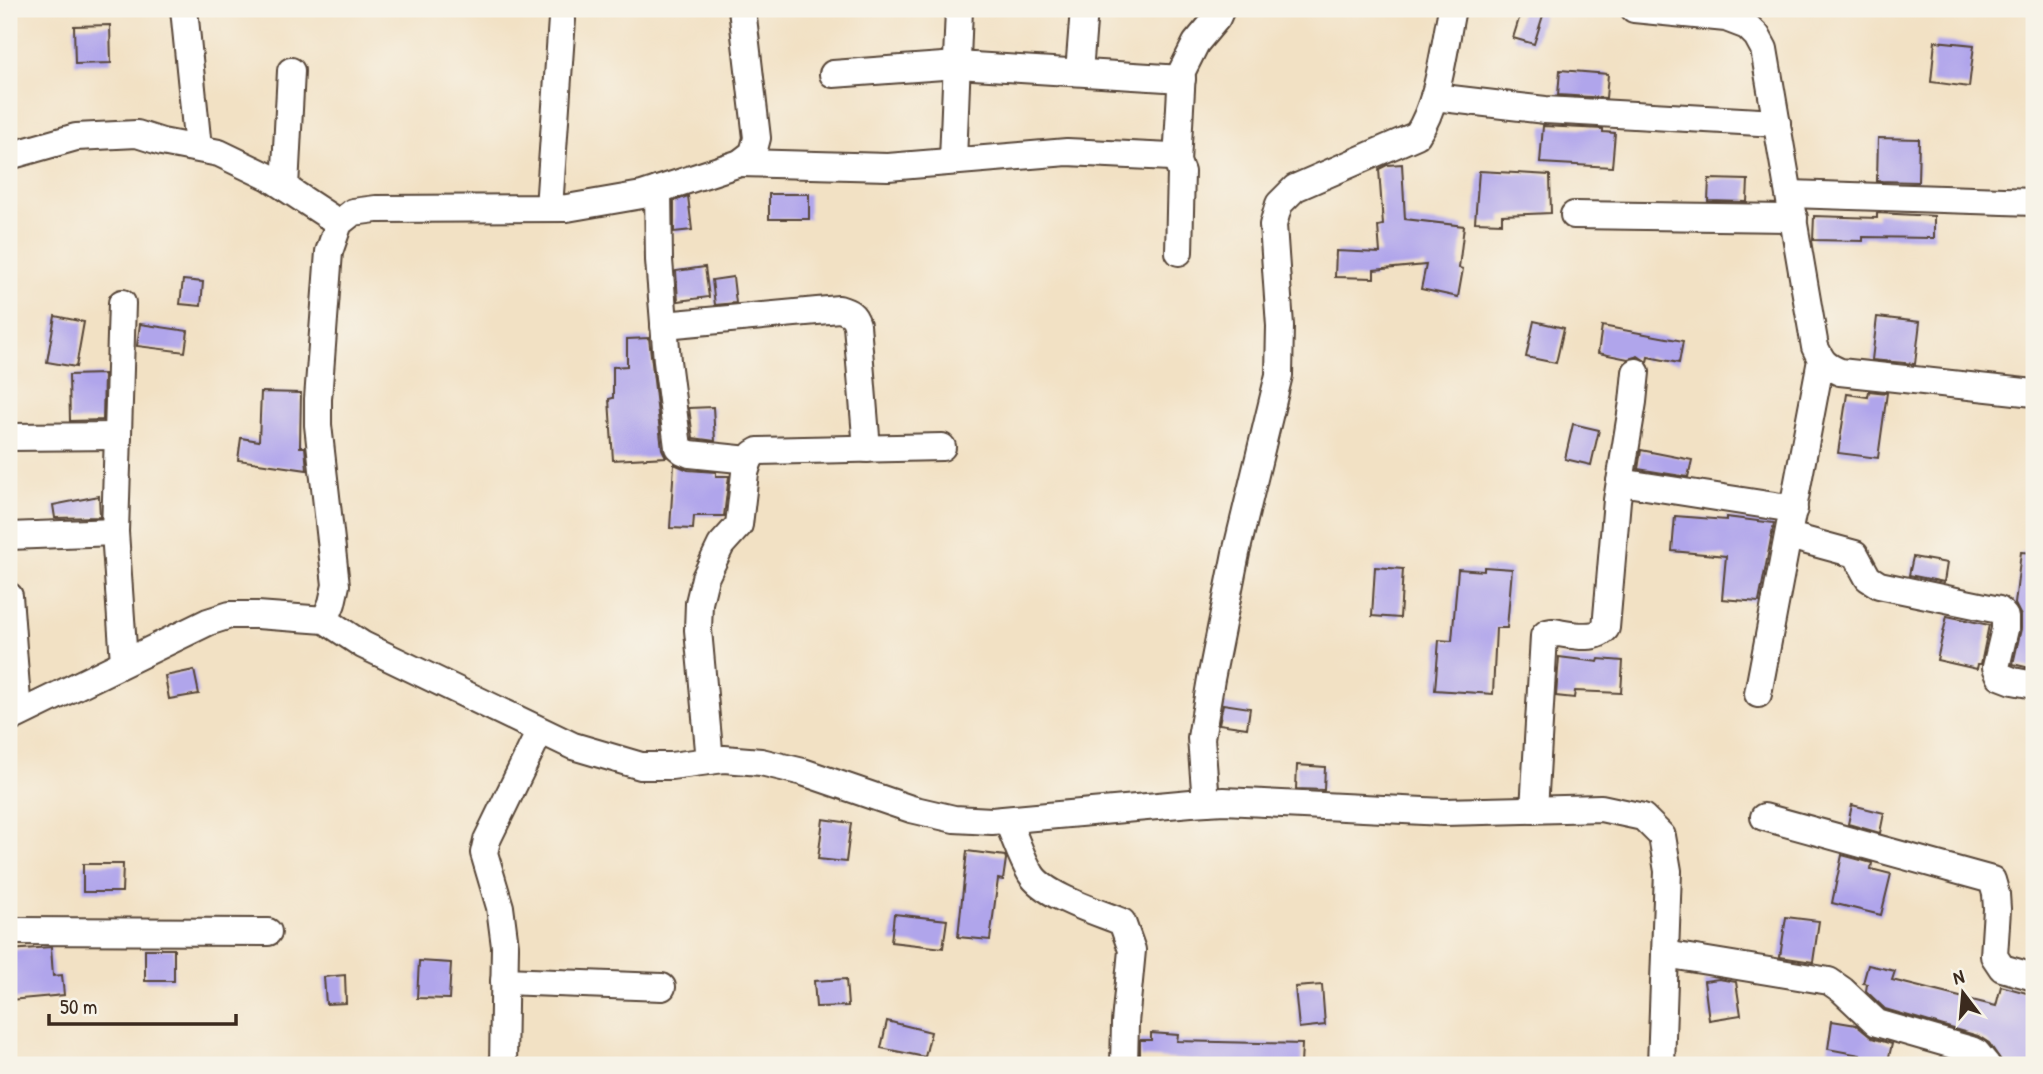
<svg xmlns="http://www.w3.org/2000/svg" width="2043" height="1074" viewBox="0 0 2043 1074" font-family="'Patrick Hand',sans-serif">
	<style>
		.building { fill: #b0a5eb }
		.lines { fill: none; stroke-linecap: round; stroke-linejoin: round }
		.street-casing { stroke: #564537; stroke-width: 30 }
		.street { stroke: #fff; stroke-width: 26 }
	</style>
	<rect width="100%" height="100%" fill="#f7f3e8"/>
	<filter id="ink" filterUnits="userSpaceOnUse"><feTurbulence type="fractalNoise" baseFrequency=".0143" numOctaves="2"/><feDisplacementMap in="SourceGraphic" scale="14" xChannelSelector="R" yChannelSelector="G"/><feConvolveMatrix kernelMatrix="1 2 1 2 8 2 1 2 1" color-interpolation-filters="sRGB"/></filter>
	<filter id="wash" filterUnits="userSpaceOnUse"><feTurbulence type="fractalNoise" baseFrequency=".00686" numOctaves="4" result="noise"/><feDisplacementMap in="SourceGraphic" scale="28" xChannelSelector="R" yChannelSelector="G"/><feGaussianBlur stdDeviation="1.57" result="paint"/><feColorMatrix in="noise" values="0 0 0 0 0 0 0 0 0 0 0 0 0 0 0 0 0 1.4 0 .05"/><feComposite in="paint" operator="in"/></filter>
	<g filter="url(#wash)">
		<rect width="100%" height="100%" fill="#f2e1c4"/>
		<g id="blocks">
			<g class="building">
				<path d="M 1522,9 L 1545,9 L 1534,44 L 1513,38 Z"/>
				<path d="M 110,25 L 111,63 L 75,64 L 74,26 Z"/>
				<path d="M 1935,41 L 1974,45 L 1969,87 L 1931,82 Z"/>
				<path d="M 1560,70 L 1608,74 L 1606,98 L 1558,95 Z"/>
				<path d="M 1543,126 L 1603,129 L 1603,132 L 1615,133 L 1612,167 L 1540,163 Z"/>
				<path d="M 1878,138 L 1919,139 L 1918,182 L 1877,181 Z"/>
				<path d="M 1402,164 L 1405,219 L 1464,226 L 1459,268 L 1463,269 L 1458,297 L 1421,289 L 1426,265 L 1374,270 L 1374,278 L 1335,277 L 1336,251 L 1380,253 L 1378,226 L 1383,225 L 1379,169 L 1387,165 Z"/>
				<path d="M 1479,171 L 1550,175 L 1551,213 L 1502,215 L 1502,223 L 1475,222 Z"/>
				<path d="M 1709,179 L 1748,180 L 1747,202 L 1708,201 Z"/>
				<rect x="769" y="194" width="40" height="25"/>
				<path d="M 688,196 L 692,230 L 674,232 L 674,201 Z"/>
				<path d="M 1877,213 L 1934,216 L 1934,238 L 1863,237 L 1863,241 L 1813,240 L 1814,216 L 1877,218 Z"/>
				<path d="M 705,267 L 709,297 L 678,301 L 676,271 Z"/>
				<path d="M 733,277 L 736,303 L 715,305 L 712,280 Z"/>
				<path d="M 183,280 L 203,282 L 201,306 L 180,304 Z"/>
				<path d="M 55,316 L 84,322 L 76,367 L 47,362 Z"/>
				<path d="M 1877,317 L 1920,322 L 1915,364 L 1872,360 Z"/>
				<path d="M 1534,321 L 1564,328 L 1556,363 L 1526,357 Z"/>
				<path d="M 140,324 L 188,331 L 185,352 L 137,346 Z"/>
				<path d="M 1602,326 L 1683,341 L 1679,363 L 1648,357 L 1647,362 L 1638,356 L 1628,359 L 1598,353 Z"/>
				<path d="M 649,338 L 662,449 L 666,457 L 613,460 L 609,399 L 613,398 L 613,367 L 627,366 L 627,339 Z"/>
				<path d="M 104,374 L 103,420 L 70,421 L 69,375 Z"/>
				<path d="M 1869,391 L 1887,393 L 1878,458 L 1838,453 L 1847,394 L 1868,397 Z"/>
				<path d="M 261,392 L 301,393 L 300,447 L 305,447 L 307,470 L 238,460 L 241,438 L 259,441 Z"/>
				<path d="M 713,407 L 715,441 L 693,438 L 689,408 Z"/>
				<path d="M 1573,424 L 1599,430 L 1591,465 L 1565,459 Z"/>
				<path d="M 1641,450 L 1692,460 L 1688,477 L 1638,469 Z"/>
				<path d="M 674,464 L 688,470 L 716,472 L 716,476 L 729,476 L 724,516 L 694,516 L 693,529 L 670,528 Z"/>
				<path d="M 99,496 L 100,517 L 55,518 L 53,505 Z"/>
				<path d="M 1675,516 L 1726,520 L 1726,517 L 1774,523 L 1759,602 L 1722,599 L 1726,556 L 1672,551 Z"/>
				<path d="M 2021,552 L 2034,553 L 2034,669 L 2013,664 L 2021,629 L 2021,616 L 2015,604 Z"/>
				<path d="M 1913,557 L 1947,563 L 1944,582 L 1909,575 Z"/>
				<path d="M 1375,567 L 1403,569 L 1400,618 L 1372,616 Z"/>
				<path d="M 1484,567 L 1512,569 L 1507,628 L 1496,628 L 1493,694 L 1435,690 L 1439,640 L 1452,641 L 1458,569 L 1484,571 Z"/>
				<path d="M 1947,616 L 1989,625 L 1981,664 L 1978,664 L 1977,669 L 1937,660 Z"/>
				<path d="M 1559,657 L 1598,662 L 1599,659 L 1623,661 L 1621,693 L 1575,691 L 1574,698 L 1556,696 Z"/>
				<path d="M 194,670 L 199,694 L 169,699 L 165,676 Z"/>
				<path d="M 1223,704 L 1250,708 L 1247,728 L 1219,724 Z"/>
				<path d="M 1297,765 L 1325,767 L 1324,790 L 1296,789 Z"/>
				<path d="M 1852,805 L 1884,813 L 1880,833 L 1848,824 Z"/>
				<path d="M 823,819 L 851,823 L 846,862 L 818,859 Z"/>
				<path d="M 967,851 L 1005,856 L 1006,859 L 1003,880 L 998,879 L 990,940 L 958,937 Z"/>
				<path d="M 1842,855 L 1872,863 L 1871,869 L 1891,874 L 1881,915 L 1832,903 Z"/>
				<path d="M 83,864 L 123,864 L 122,892 L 83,892 Z"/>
				<path d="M 894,914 L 947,920 L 943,948 L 891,942 Z"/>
				<path d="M 1786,917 L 1819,921 L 1813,962 L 1780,957 Z"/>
				<path d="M 51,947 L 53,976 L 62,975 L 64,995 L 10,1000 L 9,950 Z"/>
				<rect x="145" y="949" width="29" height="32"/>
				<path d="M 419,961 L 451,963 L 449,999 L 417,998 Z"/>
				<path d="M 1868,965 L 1895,971 L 1892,980 L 1996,1006 L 2001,986 L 2034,995 L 2034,1065 L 2015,1065 L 2002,1062 L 1989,1043 L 1978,1036 L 1885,1009 L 1866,991 L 1867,984 L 1863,983 Z"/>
				<path d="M 345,975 L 346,1003 L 326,1004 L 324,977 Z"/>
				<path d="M 846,979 L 848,1006 L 816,1007 L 814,981 Z"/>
				<path d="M 1719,979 L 1736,982 L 1741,1015 L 1709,1020 L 1704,981 Z"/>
				<path d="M 1322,985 L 1325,1025 L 1299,1028 L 1295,987 Z"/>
				<path d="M 887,1021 L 931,1032 L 925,1057 L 881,1048 Z"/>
				<path d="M 1832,1021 L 1856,1025 L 1872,1038 L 1892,1044 L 1887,1065 L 1858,1065 L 1860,1055 L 1828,1049 Z"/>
				<path d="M 1151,1033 L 1178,1035 L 1177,1041 L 1302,1044 L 1301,1065 L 1201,1065 L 1201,1061 L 1140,1057 L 1140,1040 L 1151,1040 Z"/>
			</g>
		</g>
	</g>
	<g filter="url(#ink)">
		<use href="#blocks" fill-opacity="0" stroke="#564537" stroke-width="2"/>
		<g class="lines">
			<defs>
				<g id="street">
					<path d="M 184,9 L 198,148"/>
					<path d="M 1634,9 L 1726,18 L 1747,26 L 1757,36 L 1764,49 L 1815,347 C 1822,362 1824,365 1840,372 L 2034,393"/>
					<path d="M 1079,72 L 1084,9"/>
					<path d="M 833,74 L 957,65 L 1182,79"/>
					<path d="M 1434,97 L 1545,110 L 1777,123"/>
					<path d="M 9,156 L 76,137 L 137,134 L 162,142 L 219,153 L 269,177 L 339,223"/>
					<path d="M 953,160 L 959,9"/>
					<path d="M 1177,162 L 1182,71 L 1196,43 L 1217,18 L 1221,9"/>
					<path d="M 740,163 L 888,167 L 1067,152 L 1171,157 L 1177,162 L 1181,172 L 1179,252"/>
					<path d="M 285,187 L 291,71"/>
					<path d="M 658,190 L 659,260 L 667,361 L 678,447 L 683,451 L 690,454 L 749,460"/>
					<path d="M 1790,194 L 2034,202"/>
					<path d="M 549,208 L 562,19"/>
					<path d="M 1574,215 L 1794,218"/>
					<path d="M 122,303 L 115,532 L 124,662"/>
					<path d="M 664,325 L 839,309 C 849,312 854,314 857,325 L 867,449"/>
					<path d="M 9,437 L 118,436"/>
					<path d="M 1620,482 L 1794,509"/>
					<path d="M 9,536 L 115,532"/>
					<path d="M 1789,536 L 1855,554 L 1868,578 L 1879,585 L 1999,610 L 2005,617 L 2005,629 L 1996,667 L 2000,676 L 2013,681 L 2034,685"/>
					<path d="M 9,596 L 18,714"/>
					<path d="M 325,620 L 332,603 L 336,585 L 318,425 L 318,399 L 329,252 L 339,223 L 353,212 L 376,209 L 567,208 L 642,195 L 740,163 L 753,153 L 757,138 L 742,9"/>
					<path d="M 1758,694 L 1821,360"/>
					<path d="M 9,719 L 208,622 L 230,615 L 257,615 L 325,620 L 363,645 L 573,746 L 641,766 L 671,766 L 724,759 L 761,762 L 803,772 L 911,809 L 954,819 L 992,821 L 1191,803 L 1224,801 L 1444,812 L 1601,808 L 1643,817 L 1662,836 L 1668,871 L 1661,1065"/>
					<path d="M 710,761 L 698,630 L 699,603 L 705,578 L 721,545 L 739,525 L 745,473 L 749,460 L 753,454 L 758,451 L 942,447"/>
					<path d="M 1206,802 L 1201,738 L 1211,679 L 1236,553 L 1279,375 L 1280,326 L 1273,225 L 1279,204 L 1295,188 L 1417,135 C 1439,103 1444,47 1452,9"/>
					<path d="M 1534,810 L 1544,636 L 1547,633 L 1552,632 C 1568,634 1595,642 1606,628 L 1617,500 L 1633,402 L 1636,372"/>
					<path d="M 1764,817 L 1992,880 L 1996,894 L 1997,909 L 1994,956 L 2002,968 L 2034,977"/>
					<path d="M 1007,820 C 1015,837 1021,858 1031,874 C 1044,896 1098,912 1122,922 L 1132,950 L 1125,1023 L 1124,1065"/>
					<path d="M 9,931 L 268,932"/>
					<path d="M 1665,954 L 1829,981 L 1842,990 L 1877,1023 L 1971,1050 L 1977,1053 L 1987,1065"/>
					<path d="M 504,981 L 662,987"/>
					<path d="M 503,1065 L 505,946 L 500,907 L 484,853 L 487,840 L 540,731"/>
				</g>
			</defs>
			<use href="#street" class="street-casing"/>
			<use href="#street" class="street"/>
		</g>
	</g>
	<rect width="2043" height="1074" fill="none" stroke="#f7f3e8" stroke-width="35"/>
	<g transform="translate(1963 993) rotate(344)" stroke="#f7f3e8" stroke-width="5" paint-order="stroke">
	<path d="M0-5L12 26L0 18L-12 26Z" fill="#3b2a1e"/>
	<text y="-10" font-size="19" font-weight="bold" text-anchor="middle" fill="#3b2a1e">N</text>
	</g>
	<path d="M49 1014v10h187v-10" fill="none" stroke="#3b2a1e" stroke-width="3.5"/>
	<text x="60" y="1014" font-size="21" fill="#3b2a1e" stroke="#f7f3e8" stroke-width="5" paint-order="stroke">50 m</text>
</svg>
